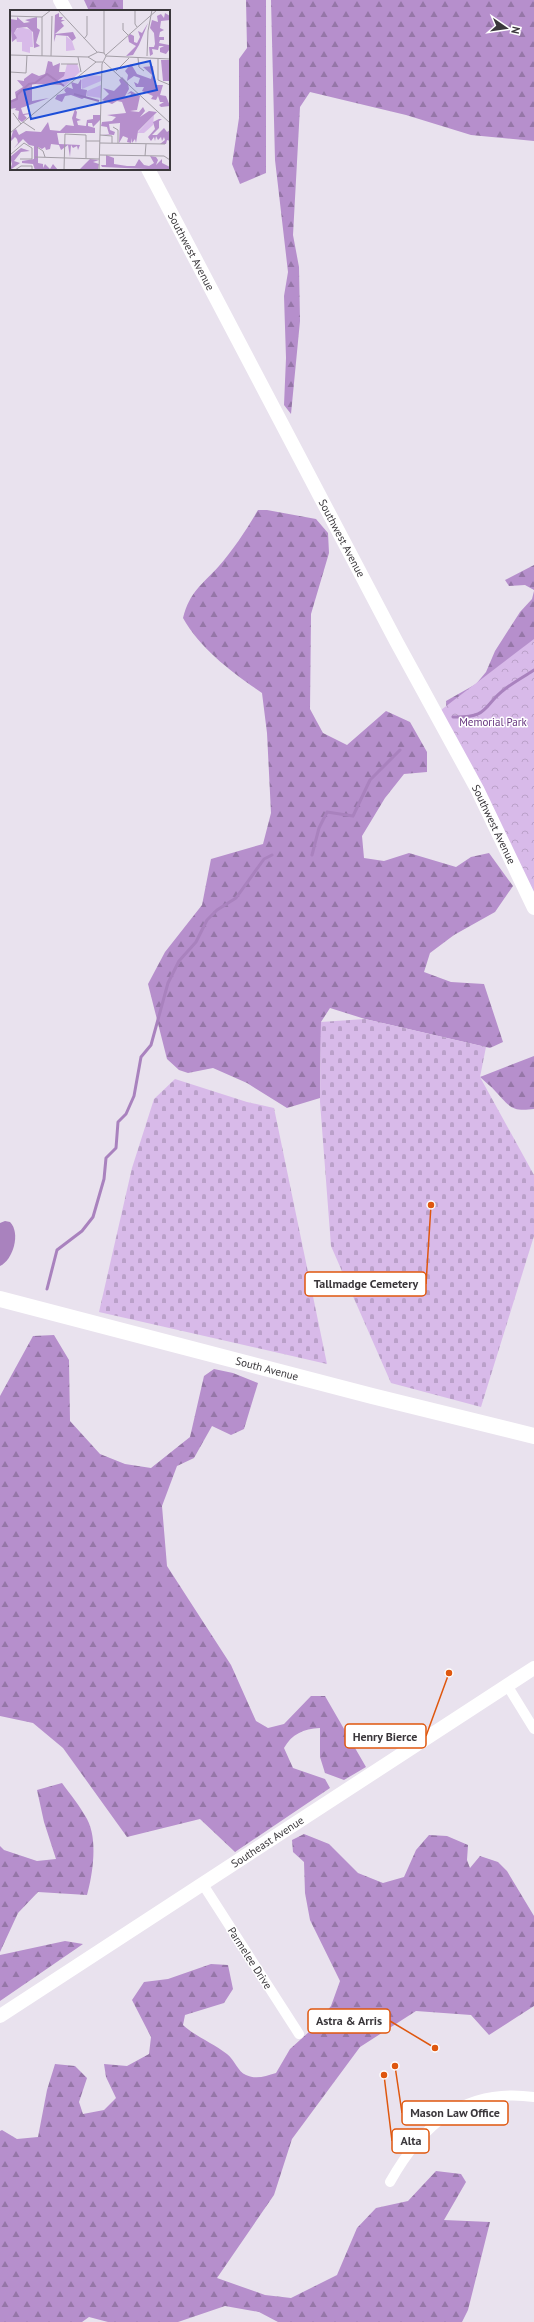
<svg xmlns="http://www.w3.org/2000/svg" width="534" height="2322" viewBox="0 0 534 2322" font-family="'PT Sans',sans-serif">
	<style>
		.forest { fill: url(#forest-firs) }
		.cemetery { fill: url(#cemetery-stones) }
		.park { fill: url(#park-crowns) }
		.water { fill: #a982be }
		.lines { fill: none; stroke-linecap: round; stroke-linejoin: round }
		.stream { stroke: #a982be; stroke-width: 3 }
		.street { stroke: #fff; stroke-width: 10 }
		.secondary { stroke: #fff; stroke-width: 14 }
		.primary { stroke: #fff; stroke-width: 16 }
		.labels { text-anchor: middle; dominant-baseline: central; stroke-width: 3; stroke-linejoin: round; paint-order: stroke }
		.street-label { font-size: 11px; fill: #3a373b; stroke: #fff }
		.park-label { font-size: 11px; fill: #65347e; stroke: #fff }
		.inset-river { fill: none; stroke: #a982be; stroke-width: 2 }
		.inset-road { fill: none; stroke: #a39ea6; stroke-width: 1 }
		.view { fill: #1d4ed8; fill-opacity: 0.15; stroke: #1d4ed8; stroke-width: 2 }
		.inset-edge { fill: none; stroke: #3a373b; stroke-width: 2 }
		.leader { fill: none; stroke: #df570e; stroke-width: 1.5 }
		.callout-dot { fill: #df570e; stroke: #fff; stroke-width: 1.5 }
		.callout { fill: #fff; stroke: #df570e; stroke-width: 1.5 }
		.callout-label { font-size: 12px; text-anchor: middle; font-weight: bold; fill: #3a373b }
	</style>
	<defs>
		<pattern id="forest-firs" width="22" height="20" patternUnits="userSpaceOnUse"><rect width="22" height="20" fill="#b68fcc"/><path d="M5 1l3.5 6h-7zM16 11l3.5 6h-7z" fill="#9576a7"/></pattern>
		<pattern id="cemetery-stones" width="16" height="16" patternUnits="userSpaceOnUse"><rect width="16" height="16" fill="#d8bae9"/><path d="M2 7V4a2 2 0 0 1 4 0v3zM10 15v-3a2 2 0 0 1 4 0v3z" fill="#baa0c9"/></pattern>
		<pattern id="park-crowns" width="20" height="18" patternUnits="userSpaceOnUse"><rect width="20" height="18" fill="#d8bae9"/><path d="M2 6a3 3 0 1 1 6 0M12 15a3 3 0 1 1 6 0" fill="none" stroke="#baa0c9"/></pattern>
	</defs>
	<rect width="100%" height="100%" fill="#e9e2ee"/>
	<g class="forest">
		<path d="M 84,0 L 123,0 L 123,11 L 89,11 Z"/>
		<path d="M 246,0 L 266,0 L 266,173 L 240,184 L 232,164 L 239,118 L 239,59 L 247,48 Z"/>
		<path d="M 271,0 L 534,0 L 534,141 L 471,135 L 406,115 L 310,92 L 300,107 L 293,235 L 299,267 L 300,321 L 291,414 L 284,405 L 286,358 L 284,296 L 288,272 L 275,160 Z"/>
		<path d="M 258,510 L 267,510 L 316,519 L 328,533 L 329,553 L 311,614 L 310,709 L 323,733 L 347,745 L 386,711 L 410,722 L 427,752 L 427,772 L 404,774 L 385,798 L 362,836 L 364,858 L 384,861 L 409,853 L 456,867 L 471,857 L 489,853 L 513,886 L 495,912 L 454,935 L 430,953 L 424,972 L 451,982 L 484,984 L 503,1042 L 490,1048 L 365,1019 L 330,1008 L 321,1022 L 320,1098 L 287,1108 L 247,1083 L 213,1068 L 188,1073 L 179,1070 L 167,1059 L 148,984 L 165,952 L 202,905 L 211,859 L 263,844 L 271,813 L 267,733 L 262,693 C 233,673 200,649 183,618 C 190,591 202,585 219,566 C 233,550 247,529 258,510 Z"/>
		<path d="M 534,565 L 534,590 L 525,585 L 509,586 L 505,580 Z"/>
		<path d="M 534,591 L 534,705 L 447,714 L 446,701 L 476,684 L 486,672 L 495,651 L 520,612 L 532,599 Z"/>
		<path d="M 534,1056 L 534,1109 C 512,1112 510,1107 496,1092 C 491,1086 485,1082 480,1077 Z"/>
		<path d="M 54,1335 L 69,1360 L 70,1421 L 100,1454 L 125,1464 L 151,1468 L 190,1437 L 204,1376 L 214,1369 L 233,1373 L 258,1383 L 244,1429 L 231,1435 L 212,1426 L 194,1458 L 177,1466 L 162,1506 L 167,1566 L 231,1665 L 256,1721 L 268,1728 L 284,1724 L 311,1696 L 325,1696 L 366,1767 L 344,1780 L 325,1773 L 320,1757 L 320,1728 C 303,1729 292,1734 284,1748 L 293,1768 L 325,1779 L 330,1788 L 235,1852 L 200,1819 L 127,1837 L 63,1748 L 33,1723 L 0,1716 L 0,1396 L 33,1336 Z"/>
		<path d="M 62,1783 C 70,1794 80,1806 87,1819 C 98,1839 93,1874 87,1895 L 38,1892 L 18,1913 L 0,1952 L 0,1846 L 4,1850 L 37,1861 L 56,1859 L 44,1822 L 37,1790 Z"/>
		<path d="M 304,1834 L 329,1844 L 358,1873 L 383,1883 L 404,1877 L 416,1850 L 429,1835 L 447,1836 L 468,1845 L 467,1860 L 470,1868 L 480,1856 L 498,1862 L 507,1871 L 534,1916 L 534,2006 L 489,2035 L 471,2015 L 416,2011 L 360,2047 L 292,2139 L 274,2195 L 217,2278 L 265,2295 L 291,2298 L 337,2275 L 357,2228 L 376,2208 L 408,2201 L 436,2171 L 461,2174 L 466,2182 L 444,2220 L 490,2222 L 468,2310 L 462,2322 L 278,2322 L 259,2312 L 225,2306 L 178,2322 L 108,2322 L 89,2317 L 82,2322 L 0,2322 L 0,2131 L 2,2130 L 17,2139 L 38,2137 L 47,2090 L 55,2064 L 75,2066 L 87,2078 L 79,2102 L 83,2114 L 104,2110 L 116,2098 L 106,2077 L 104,2064 L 127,2066 L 149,2054 L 151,2037 L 132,2000 L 144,1982 L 168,1979 L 211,1964 L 228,1965 L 233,1989 L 224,2003 L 185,2015 L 183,2025 C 196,2037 213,2043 227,2054 C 234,2059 238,2072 246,2075 C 257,2080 265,2076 276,2073 L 290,2049 L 310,2031 L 331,2006 L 340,1981 L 310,1920 L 305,1893 L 304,1862 L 293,1852 L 292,1840 Z"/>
		<path d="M 65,1941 L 83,1944 L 0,2001 L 0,1955 Z"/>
	</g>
	<g class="cemetery">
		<path d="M 365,1019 L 486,1047 L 480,1077 L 534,1175 L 534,1236 L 481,1407 L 391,1383 L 331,1246 L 320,1102 L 321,1022 Z"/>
		<path d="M 175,1079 L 247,1102 L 274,1108 L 327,1364 L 99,1312 L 132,1168 L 154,1099 Z"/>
	</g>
	<path class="park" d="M 534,639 L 534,893 L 441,710 Z"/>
	<path class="water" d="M 5,1221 L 10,1222 C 21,1233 13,1260 0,1266 L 0,1223 Z"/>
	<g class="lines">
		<g class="stream">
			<path d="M 453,717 C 490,718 482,706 505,689 C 514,682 525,676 534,670"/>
			<path d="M 312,855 L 319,828 L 327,812 L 353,816 L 370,780 L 400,750"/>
			<path d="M 47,1289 L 57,1250 L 82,1231 L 93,1217 L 104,1179 L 106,1158 L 116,1148 L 118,1122 L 126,1114 L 134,1096 L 141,1057 L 151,1045 L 168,983 L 179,961 L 196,942 L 207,920 L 217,910 L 236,898 L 264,859 L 272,855"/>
		</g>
		<g class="street">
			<path d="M 507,1685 L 534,1729"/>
			<path d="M 202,1883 L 299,2034"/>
			<path d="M 390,2182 C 422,2125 464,2087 534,2097"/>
		</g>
		<g class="secondary">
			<path d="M 60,0 L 66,11"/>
			<path id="s1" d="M 148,169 L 396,641 L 477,789 L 534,908"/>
			<path id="s2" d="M 0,2016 L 534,1668"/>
		</g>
		<path class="primary" id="s3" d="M 0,1299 L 372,1396 L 534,1436"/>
	</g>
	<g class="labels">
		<g class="street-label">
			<text stroke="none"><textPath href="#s1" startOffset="93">Southwest Avenue</textPath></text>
			<text stroke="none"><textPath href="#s1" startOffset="417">Southwest Avenue</textPath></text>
			<text stroke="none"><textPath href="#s1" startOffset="741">Southwest Avenue</textPath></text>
			<text stroke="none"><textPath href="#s3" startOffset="276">South Avenue</textPath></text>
			<text stroke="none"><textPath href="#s2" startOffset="319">Southeast Avenue</textPath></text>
			<text transform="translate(250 1958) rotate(57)">Parmelee Drive</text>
		</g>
		<g class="park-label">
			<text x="493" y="722">Memorial Park</text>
		</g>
	</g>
	<g transform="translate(10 10)">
		<rect width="160" height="160" fill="#e9e2ee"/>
		<path d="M 9,17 L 22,20 L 23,37 L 20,37 L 20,43 L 12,41 L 12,32 L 7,32 L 4,22 ZM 56,26 L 62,31 L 65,40 L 56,41 ZM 144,105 L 143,115 L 134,123 L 127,123 Z" fill="#d8bae9"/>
		<path d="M 49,3 L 49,7 L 53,7 L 51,10 L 55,10 L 51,12 L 54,16 L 45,24 L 63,22 L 66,28 L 62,31 L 58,26 L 46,25 L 44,32 L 45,5 ZM 155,3 L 160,6 L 160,10 L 151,11 L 150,18 L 154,20 L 150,22 L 149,27 L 154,27 L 154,30 L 150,30 L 149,33 L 159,35 L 159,40 L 156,44 L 150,42 L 150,38 L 154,36 L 149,36 L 148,40 L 142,39 L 143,44 L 140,46 L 139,37 L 144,37 L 145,34 L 144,23 L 140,18 L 142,10 L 148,12 L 147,6 L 151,4 L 154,8 ZM 7,7 L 14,13 L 20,12 L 15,10 L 27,7 L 27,18 L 30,20 L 26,33 L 30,36 L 24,38 L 23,22 L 17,17 L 7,18 L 4,23 L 7,28 L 2,32 L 0,9 L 7,10 ZM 138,13 L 129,35 L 123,45 L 116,46 L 126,36 L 119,32 L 118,26 L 120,24 L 124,26 L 124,32 L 127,33 L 130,27 L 128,21 L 132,23 ZM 151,50 L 160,50 L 160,71 L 153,71 ZM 38,51 L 42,52 L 43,56 L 50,53 L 49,62 L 55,62 L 55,75 L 22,74 L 22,91 L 39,88 L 11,98 L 13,104 L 20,103 L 20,104 L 14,105 L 17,108 L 12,112 L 8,109 L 9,101 L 5,100 L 6,98 L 0,99 L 0,91 L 6,88 L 5,82 L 13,77 L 7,70 L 14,71 L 14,69 L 22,63 L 29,66 L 35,64 ZM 121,54 L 127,64 L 141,69 L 142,65 L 133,57 L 143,56 L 145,75 L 153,75 L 150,85 L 156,86 L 160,96 L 151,97 L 149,95 L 154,92 L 150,92 L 148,86 L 146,90 L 141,89 L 143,86 L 132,81 L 134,77 L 126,77 L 124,72 L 128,74 L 130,68 L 124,66 L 117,71 L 118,65 L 115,61 ZM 112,67 L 118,73 L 119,79 L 114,88 L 120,87 L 121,83 L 117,84 L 121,81 L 130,86 L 127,100 L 120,101 L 129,102 L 133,97 L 135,101 L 130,107 L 139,101 L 147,102 L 128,121 L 126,133 L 125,129 L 122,133 L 122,128 L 121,133 L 117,132 L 118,128 L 113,126 L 109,133 L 110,113 L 99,114 L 100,120 L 105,122 L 104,125 L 91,124 L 99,124 L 97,117 L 91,116 L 92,112 L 102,111 L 106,107 L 97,105 L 116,103 L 112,92 L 107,91 L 102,94 L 92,90 L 99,84 L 93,78 L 104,81 L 111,74 L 109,70 ZM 71,69 L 71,79 L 77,80 L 76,87 L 72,89 L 61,85 L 55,86 L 52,92 L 45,89 L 47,85 L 56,83 L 54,80 L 57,77 L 63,79 L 61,72 L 68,74 ZM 65,99 L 67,102 L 66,108 L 71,110 L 67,111 L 68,115 L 76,116 L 77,110 L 83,109 L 83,105 L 91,105 L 90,110 L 83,117 L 82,113 L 78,113 L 78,116 L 85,118 L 85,123 L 47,123 L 49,134 L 70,135 L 68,140 L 67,136 L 63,138 L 61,135 L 60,147 L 58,135 L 51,140 L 49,135 L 41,134 L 40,139 L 36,140 L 35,137 L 32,139 L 28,137 L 28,153 L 33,154 L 33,158 L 35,154 L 40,159 L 43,154 L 48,160 L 25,160 L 23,154 L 12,153 L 12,151 L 24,149 L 24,136 L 19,135 L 13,129 L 4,138 L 8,133 L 7,129 L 5,127 L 0,132 L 3,121 L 6,119 L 9,125 L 16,121 L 31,122 L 38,112 L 40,120 L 50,121 L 56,115 L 64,116 L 62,108 ZM 149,109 L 152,109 L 149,111 L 149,118 L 142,125 L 147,125 L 154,118 L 157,122 L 160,120 L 160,131 L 157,130 L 156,134 L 150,134 L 155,130 L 154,127 L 152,131 L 151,127 L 148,130 L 146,126 L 145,131 L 144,127 L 141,131 L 138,127 L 145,119 L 143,112 ZM 11,138 L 20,141 L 11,142 L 4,151 L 10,153 L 0,160 L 2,154 L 0,147 ZM 96,145 L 104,148 L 104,154 L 117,156 L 125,156 L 129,149 L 134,155 L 139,156 L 144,153 L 140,146 L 146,147 L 148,150 L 146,155 L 152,149 L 152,153 L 160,157 L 160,160 L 92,157 L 91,155 L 96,155 ZM 80,149 L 89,150 L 83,152 L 89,154 L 88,160 L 69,160 Z" fill="#b68fcc"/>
		<path d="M 79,65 L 91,66 L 91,71 L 72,79 L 71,70 ZM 91,75 L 91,88 L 77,86 L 77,81 Z" fill="#d8bae9"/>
		<path d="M 57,54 L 67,54 L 70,62 L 54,77 L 47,71 L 54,66 Z" fill="#d8bae9"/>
		<path class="inset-river" d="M 64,84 L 89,91M 0,92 L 7,89 L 7,85 L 19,74 L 25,73 L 37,64 L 54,76"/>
		<path class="inset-road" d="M 48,0 L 87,42M 125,0 L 125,14 L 127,17M 0,6 L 32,7 L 41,0M 113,13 L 113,20 L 118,25M 74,29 L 77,25 L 77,6M 94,43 L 94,0M 0,45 L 78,47 L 86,52 L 93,52M 96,45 L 147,0M 32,46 L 32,7M 41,46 L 42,6M 96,46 L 160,49M 137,46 L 138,21 L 142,0M 68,47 L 71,62M 78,47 L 88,42 L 94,43 L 96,46 L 92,54 L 89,160M 128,48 L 129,57 L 134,61M 148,49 L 148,70 L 160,75M 94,52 L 160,113M 51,54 L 68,54M 106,61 L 119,48M 0,62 L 16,63 L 17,45M 3,103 L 11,114M 13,112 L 25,120M 103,117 L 108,120 L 108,133M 0,123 L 86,52M 90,125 L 102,126 L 102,133M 76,131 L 90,131M 90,133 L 155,134M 27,137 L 33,141 L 35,147M 0,145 L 14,133 L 22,138 L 22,149 L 10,149M 90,145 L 154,146 L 160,150M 135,146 L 136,134M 25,147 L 89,149M 5,160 L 11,156 L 22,156 L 22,160M 54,160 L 55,124 L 76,125 L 76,148"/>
		<path class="view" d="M 140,51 L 147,80 L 21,109 L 14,80 Z"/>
		<rect width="160" height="160" class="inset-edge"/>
	</g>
	<path class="leader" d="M431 1205L426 1284M449 1673L426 1736M435 2048L390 2021M395 2066L402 2113M384 2075L392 2141"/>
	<g class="callout-dot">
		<circle cx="431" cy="1205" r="4"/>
		<circle cx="449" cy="1673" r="4"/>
		<circle cx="435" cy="2048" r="4"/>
		<circle cx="395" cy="2066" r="4"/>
		<circle cx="384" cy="2075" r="4"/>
	</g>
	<g class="callout">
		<rect x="305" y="1272" width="121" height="24" rx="4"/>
		<rect x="345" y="1724" width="81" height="24" rx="4"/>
		<rect x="308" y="2009" width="82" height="24" rx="4"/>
		<rect x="402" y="2101" width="106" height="24" rx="4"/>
		<rect x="392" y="2129" width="37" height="24" rx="4"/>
	</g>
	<g class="callout-label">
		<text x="366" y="1288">Tallmadge Cemetery</text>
		<text x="385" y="1741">Henry Bierce</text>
		<text x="349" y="2025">Astra &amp; Arris</text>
		<text x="455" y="2117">Mason Law Office</text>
		<text x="411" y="2145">Alta</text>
	</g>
	<g transform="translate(506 28) rotate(103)" stroke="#ffffff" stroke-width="3" paint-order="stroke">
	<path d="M0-3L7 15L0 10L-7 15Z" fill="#3a373b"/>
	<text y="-6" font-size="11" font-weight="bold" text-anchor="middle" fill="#3a373b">N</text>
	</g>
</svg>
